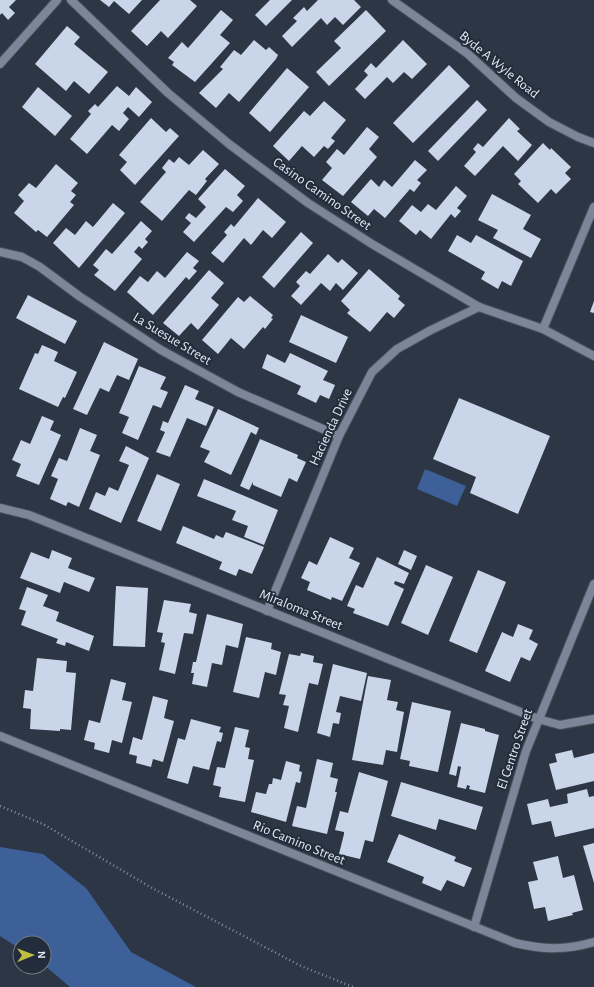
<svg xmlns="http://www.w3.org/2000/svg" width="594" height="987" viewBox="0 0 594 987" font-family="'Alegreya Sans',sans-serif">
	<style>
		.water { fill: #3c6097 }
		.building { fill: #c9d6ea }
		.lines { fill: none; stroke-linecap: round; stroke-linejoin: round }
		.street-casing { stroke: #4a525f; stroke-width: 10 }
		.path { stroke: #878f9c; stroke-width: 2.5; stroke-dasharray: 1 3; stroke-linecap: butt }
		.street { stroke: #7b8799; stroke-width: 8 }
		.labels { text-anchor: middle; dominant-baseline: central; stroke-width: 4; stroke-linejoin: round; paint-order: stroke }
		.street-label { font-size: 14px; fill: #e3e9f3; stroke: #222c3b }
	</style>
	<rect width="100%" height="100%" fill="#2c3645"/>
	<g class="water">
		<path d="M 425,469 L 466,486 L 457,506 L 417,489 Z"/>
		<path d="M 0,847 L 43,854 L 86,888 L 131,952 L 196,987 L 70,987 L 44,965 L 44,943 L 20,943 L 20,949 L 0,936 Z"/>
	</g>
	<g class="building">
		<path d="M 0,0 L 16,0 L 9,7 L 15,13 L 8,20 L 2,13 L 0,15 Z"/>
		<path d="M 100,0 L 142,0 L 129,14 L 114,1 L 109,7 Z"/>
		<path d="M 160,0 L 190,0 L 197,6 L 168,38 L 161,31 L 147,46 L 131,31 Z"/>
		<path d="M 270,0 L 292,0 L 266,26 L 255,15 Z"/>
		<path d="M 318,0 L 354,0 L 361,7 L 343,25 L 335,17 L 327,25 L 321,18 L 292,47 L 282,36 L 297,21 L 293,18 L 304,7 L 307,11 Z"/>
		<path d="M 221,10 L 233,20 L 220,35 L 230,43 L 195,82 L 172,65 L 174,62 L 168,58 L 182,42 L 188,48 Z"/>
		<path d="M 366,10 L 386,31 L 329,86 L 316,72 L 341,48 L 334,41 Z"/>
		<path d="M 67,26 L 80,37 L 74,44 L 108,72 L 89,94 L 74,81 L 66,91 L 35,64 Z"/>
		<path d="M 254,40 L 266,50 L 269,47 L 278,55 L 276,59 L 239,102 L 229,93 L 216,108 L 199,93 L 223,69 L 220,67 L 234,50 L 241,55 Z"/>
		<path d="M 403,40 L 427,64 L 412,79 L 404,72 L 393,83 L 387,77 L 365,99 L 355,89 L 368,75 L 364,71 L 371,63 L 376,68 Z"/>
		<path d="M 449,65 L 470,86 L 413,143 L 393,123 Z"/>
		<path d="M 287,68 L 309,87 L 270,132 L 249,113 Z"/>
		<path d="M 117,86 L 129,96 L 136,87 L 152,102 L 139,117 L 128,107 L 123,113 L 129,119 L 119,131 L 112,125 L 87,154 L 70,139 L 91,114 L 88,111 L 95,104 L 98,107 Z"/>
		<path d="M 38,87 L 72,116 L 55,136 L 22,107 Z"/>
		<path d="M 477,100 L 487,110 L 438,161 L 428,151 Z"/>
		<path d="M 324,101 L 346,120 L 331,138 L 335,141 L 328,149 L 324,146 L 314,157 L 302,146 L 289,161 L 273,146 L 304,111 L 310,116 Z"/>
		<path d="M 151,118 L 166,132 L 170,128 L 179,136 L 135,185 L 120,170 L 127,162 L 119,155 Z"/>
		<path d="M 509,118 L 520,129 L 517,131 L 532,145 L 518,161 L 503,146 L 475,176 L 464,166 L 476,152 L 473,149 L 478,143 L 483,147 Z"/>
		<path d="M 367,127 L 379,137 L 369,149 L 377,157 L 343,196 L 322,180 L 332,168 L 326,162 L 337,149 L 344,155 Z"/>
		<path d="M 543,143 L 550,150 L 551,148 L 571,167 L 565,173 L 571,179 L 556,194 L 551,189 L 538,203 L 518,184 L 521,181 L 514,174 Z"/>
		<path d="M 203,150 L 219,164 L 205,179 L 207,181 L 196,195 L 189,190 L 162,221 L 140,202 L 166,172 L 162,168 L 169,159 L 174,163 L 179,157 L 189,165 Z"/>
		<path d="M 415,160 L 427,170 L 417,180 L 421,183 L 414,192 L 410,189 L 385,218 L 374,209 L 368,216 L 351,202 L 371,179 L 379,187 L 384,180 L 392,187 Z"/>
		<path d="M 56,164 L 78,183 L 71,191 L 76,195 L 70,202 L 74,205 L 47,237 L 38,230 L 36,232 L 14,213 L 24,201 L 18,195 L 29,183 L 36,188 Z"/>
		<path d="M 225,169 L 245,186 L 237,195 L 243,201 L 233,212 L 226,207 L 194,242 L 183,232 L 191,223 L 185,218 L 189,213 L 196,218 L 206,207 L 198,199 Z"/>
		<path d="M 456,186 L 467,196 L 457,208 L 461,211 L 455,218 L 451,214 L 431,239 L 420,230 L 416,235 L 399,221 L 412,205 L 421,212 L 428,204 L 436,210 Z"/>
		<path d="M 492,194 L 531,215 L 523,229 L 541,239 L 531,258 L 493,238 L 498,230 L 478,220 Z"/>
		<path d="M 258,198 L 286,222 L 272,238 L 263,230 L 251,245 L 244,238 L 223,263 L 211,253 L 227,235 L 224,232 L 231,224 L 234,227 Z"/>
		<path d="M 113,203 L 125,213 L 79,268 L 53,243 L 66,228 L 75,235 L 86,221 L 93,227 Z"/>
		<path d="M 141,221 L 152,231 L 145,239 L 148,242 L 142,249 L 139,246 L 134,252 L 142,259 L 115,291 L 94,275 L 99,270 L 93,265 L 106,249 L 112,254 Z"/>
		<path d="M 301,232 L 313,243 L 274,288 L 262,277 Z"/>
		<path d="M 457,235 L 471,243 L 476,235 L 523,261 L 511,286 L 502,281 L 498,289 L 481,279 L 485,272 L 448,251 Z"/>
		<path d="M 187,252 L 199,261 L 193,268 L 197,271 L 189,280 L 186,277 L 153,315 L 127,292 L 140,276 L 148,282 L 157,271 L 165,278 Z"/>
		<path d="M 328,254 L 338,263 L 342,259 L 358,273 L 343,290 L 336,283 L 330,291 L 321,283 L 301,305 L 291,296 L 300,286 L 296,282 L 306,271 L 310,274 Z"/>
		<path d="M 369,269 L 400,296 L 398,299 L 405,305 L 394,318 L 387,312 L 370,332 L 347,313 L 350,310 L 341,301 Z"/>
		<path d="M 209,270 L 224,283 L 211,298 L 219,305 L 198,330 L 191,323 L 179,336 L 163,323 Z"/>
		<path d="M 28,295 L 77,321 L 65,344 L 16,318 Z"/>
		<path d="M 250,296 L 273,315 L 271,318 L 273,319 L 265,329 L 263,327 L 244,349 L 231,338 L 218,354 L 202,340 L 238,297 L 244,302 Z"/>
		<path d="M 594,301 L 594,313 L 590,312 Z"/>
		<path d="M 301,315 L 348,337 L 336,363 L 289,342 Z"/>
		<path d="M 104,342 L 138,359 L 129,380 L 117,375 L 109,392 L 100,388 L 87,415 L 73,409 Z"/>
		<path d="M 42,345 L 58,352 L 54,361 L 77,372 L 65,398 L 63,397 L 58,407 L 19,389 L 35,353 L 38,354 Z"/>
		<path d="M 290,353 L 328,371 L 323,380 L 335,385 L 329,399 L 320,395 L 316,403 L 297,394 L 301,386 L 262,368 L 267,354 L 285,363 Z"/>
		<path d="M 139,366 L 166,377 L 160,389 L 168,392 L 161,408 L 153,405 L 138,440 L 122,433 L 129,417 L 119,413 Z"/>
		<path d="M 185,385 L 199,391 L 195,399 L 214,407 L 206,426 L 187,418 L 170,457 L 156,452 L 165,432 L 160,430 L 163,421 L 168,423 Z"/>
		<path d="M 459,398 L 550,436 L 518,514 L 470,493 L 476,477 L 433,459 Z"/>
		<path d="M 218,409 L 259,428 L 256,435 L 251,432 L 231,475 L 204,462 L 210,451 L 200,447 Z"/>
		<path d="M 42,416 L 54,421 L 50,430 L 61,435 L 39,485 L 16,476 L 21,464 L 12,460 L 21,440 L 30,444 Z"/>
		<path d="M 80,428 L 97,435 L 90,451 L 100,455 L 79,507 L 68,502 L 66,506 L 50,499 L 58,479 L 51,476 L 59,458 L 67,461 Z"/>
		<path d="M 260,439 L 298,455 L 297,458 L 306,462 L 297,482 L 289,478 L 281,497 L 253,485 L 253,482 L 249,490 L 240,486 Z"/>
		<path d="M 126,446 L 149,458 L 121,523 L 89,509 L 96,492 L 105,496 L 109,487 L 118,491 L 129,465 L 119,461 Z"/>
		<path d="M 157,474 L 180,484 L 161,531 L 137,521 Z"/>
		<path d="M 204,479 L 278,510 L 264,545 L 244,537 L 248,526 L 232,520 L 236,511 L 197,496 Z"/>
		<path d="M 183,526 L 214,539 L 216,535 L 223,538 L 226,532 L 264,547 L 252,574 L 239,569 L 236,576 L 219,569 L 222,562 L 176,543 Z"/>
		<path d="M 330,537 L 354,548 L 349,558 L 360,563 L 342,601 L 332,597 L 331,600 L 307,590 L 310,582 L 301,578 L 309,561 L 317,565 Z"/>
		<path d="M 52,550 L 72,558 L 68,568 L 95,578 L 89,592 L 64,582 L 60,593 L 20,578 L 31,552 L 49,559 Z"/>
		<path d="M 404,550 L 417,556 L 411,570 L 398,564 Z"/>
		<path d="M 377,557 L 409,573 L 404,584 L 395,581 L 394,584 L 404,589 L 388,626 L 353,613 L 355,609 L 347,606 L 356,585 L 363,588 Z"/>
		<path d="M 426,565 L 453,577 L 428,635 L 401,623 Z"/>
		<path d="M 478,570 L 506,582 L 477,653 L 449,641 Z"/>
		<path d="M 116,586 L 148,588 L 145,647 L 113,646 Z"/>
		<path d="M 27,587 L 48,595 L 43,606 L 59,612 L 56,621 L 94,636 L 89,651 L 66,642 L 65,646 L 56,643 L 58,639 L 21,625 L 26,611 L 19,609 Z"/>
		<path d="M 164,600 L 191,604 L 189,612 L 197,614 L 193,634 L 184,633 L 175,674 L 159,670 L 165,643 L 161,642 L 163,633 L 157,632 Z"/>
		<path d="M 207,614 L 243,624 L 238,648 L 226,645 L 222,665 L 212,663 L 207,687 L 192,684 L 194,673 L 191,673 L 193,662 L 196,662 Z"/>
		<path d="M 518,624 L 533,630 L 529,639 L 538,644 L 530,661 L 521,657 L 510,682 L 485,671 L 502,632 L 513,637 Z"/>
		<path d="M 246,637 L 272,643 L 271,649 L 281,652 L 276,675 L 265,672 L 259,698 L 233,692 Z"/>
		<path d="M 301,653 L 314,656 L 313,662 L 323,664 L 318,685 L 309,683 L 298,732 L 284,728 L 289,706 L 283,705 L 286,695 L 279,694 L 289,654 L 300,656 Z"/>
		<path d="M 37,658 L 67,661 L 66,672 L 76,673 L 71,730 L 60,729 L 60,731 L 30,729 L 31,709 L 23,708 L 25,690 L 33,691 Z"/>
		<path d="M 333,664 L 367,673 L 361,701 L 340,696 L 336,712 L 341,713 L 339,724 L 333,723 L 330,737 L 317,733 Z"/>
		<path d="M 368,676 L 391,680 L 387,700 L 398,702 L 396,710 L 404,712 L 397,752 L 386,750 L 383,765 L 352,760 Z"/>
		<path d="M 111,679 L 126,683 L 122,700 L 132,702 L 122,743 L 112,740 L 109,753 L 94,749 L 95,743 L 84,740 L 89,720 L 100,723 Z"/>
		<path d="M 153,696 L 168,700 L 164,718 L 174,721 L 163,762 L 153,759 L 151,767 L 136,763 L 137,756 L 129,754 L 133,737 L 142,740 Z"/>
		<path d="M 412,702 L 451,711 L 438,772 L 409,766 L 410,761 L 400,759 Z"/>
		<path d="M 191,719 L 221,727 L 219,732 L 223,733 L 221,742 L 217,741 L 209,770 L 193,766 L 188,784 L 167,778 L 178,738 L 185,740 Z"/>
		<path d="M 461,723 L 485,729 L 485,731 L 499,735 L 485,793 L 469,789 L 470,786 L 467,785 L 466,789 L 457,787 L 461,767 L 458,766 L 456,776 L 449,774 Z"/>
		<path d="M 235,727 L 249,730 L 245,747 L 250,748 L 248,759 L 254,760 L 245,802 L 219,797 L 221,787 L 213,785 L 217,767 L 225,768 Z"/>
		<path d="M 572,750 L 574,758 L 594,753 L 594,781 L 556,790 L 549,764 L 557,762 L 555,754 Z"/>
		<path d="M 317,759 L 333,763 L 330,777 L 338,779 L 335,792 L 337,792 L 327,834 L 292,826 L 297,806 L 306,808 Z"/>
		<path d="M 286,761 L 300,765 L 299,771 L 302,772 L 300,783 L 296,782 L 286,822 L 251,812 L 256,792 L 266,794 L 269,784 L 272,784 L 273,778 L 281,780 Z"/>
		<path d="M 359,772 L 388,781 L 373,842 L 365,840 L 360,859 L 339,854 L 344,834 L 344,832 L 335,830 L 340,811 L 348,813 Z"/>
		<path d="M 401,782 L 483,807 L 476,830 L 439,819 L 436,830 L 391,816 Z"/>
		<path d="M 587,789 L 589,797 L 594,796 L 594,828 L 555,837 L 551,821 L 532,825 L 527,804 L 548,799 L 550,807 L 568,803 L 567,794 Z"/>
		<path d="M 399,834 L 456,857 L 454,861 L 472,868 L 464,887 L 447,880 L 441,891 L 422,883 L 424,877 L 387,862 Z"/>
		<path d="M 594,843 L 594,883 L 583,846 Z"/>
		<path d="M 558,856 L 563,878 L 574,875 L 583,910 L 572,913 L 573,915 L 548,921 L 545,907 L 534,909 L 528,882 L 538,880 L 533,862 Z"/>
	</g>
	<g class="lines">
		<defs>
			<g id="street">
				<path d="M 71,0 L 168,93 L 229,144 L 308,203 L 372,244 L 479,307 L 543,329 L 594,356"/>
				<path d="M 392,0 L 468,54 L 516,98 L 549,122 L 578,137 L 594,143"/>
				<path d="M 0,64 L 57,0"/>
				<path d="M 0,252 L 22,257 L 40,267 L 79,296 L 161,350 L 238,392 L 339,436"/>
				<path d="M 543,329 L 594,207"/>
				<path d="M 0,508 L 29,515 L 538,719 L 560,725 L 594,719"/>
				<path d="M 267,611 L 339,436 L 372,372 L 397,349 L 431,330 L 479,307"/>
				<path d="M 0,736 L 515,943 C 545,950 565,950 594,942"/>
				<path d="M 474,927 L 526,751 L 594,584"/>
			</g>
		</defs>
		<use href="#street" class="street-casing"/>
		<path class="path" d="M 0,806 L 43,824 L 152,888 L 301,966 L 353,987"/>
		<use href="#street" class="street"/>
	</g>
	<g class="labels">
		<g class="street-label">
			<text transform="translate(499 65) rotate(39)">Byde A Wyle Road</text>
			<text transform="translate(322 194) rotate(35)">Casino Camino Street</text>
			<text transform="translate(172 339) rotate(31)">La Suesue Street</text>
			<text transform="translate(331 427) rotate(-65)">Hacienda Drive</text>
			<text transform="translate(301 610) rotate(22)">Miraloma Street</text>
			<text transform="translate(515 749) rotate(-71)">El Centro Street</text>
			<text transform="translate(299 843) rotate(22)">Rio Camino Street</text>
		</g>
	</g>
	<g transform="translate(32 955) rotate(89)"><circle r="19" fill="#222c3b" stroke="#6f7885"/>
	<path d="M0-3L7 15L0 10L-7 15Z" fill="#c0be41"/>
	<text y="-6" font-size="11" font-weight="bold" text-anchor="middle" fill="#e3e9f3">N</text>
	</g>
</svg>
